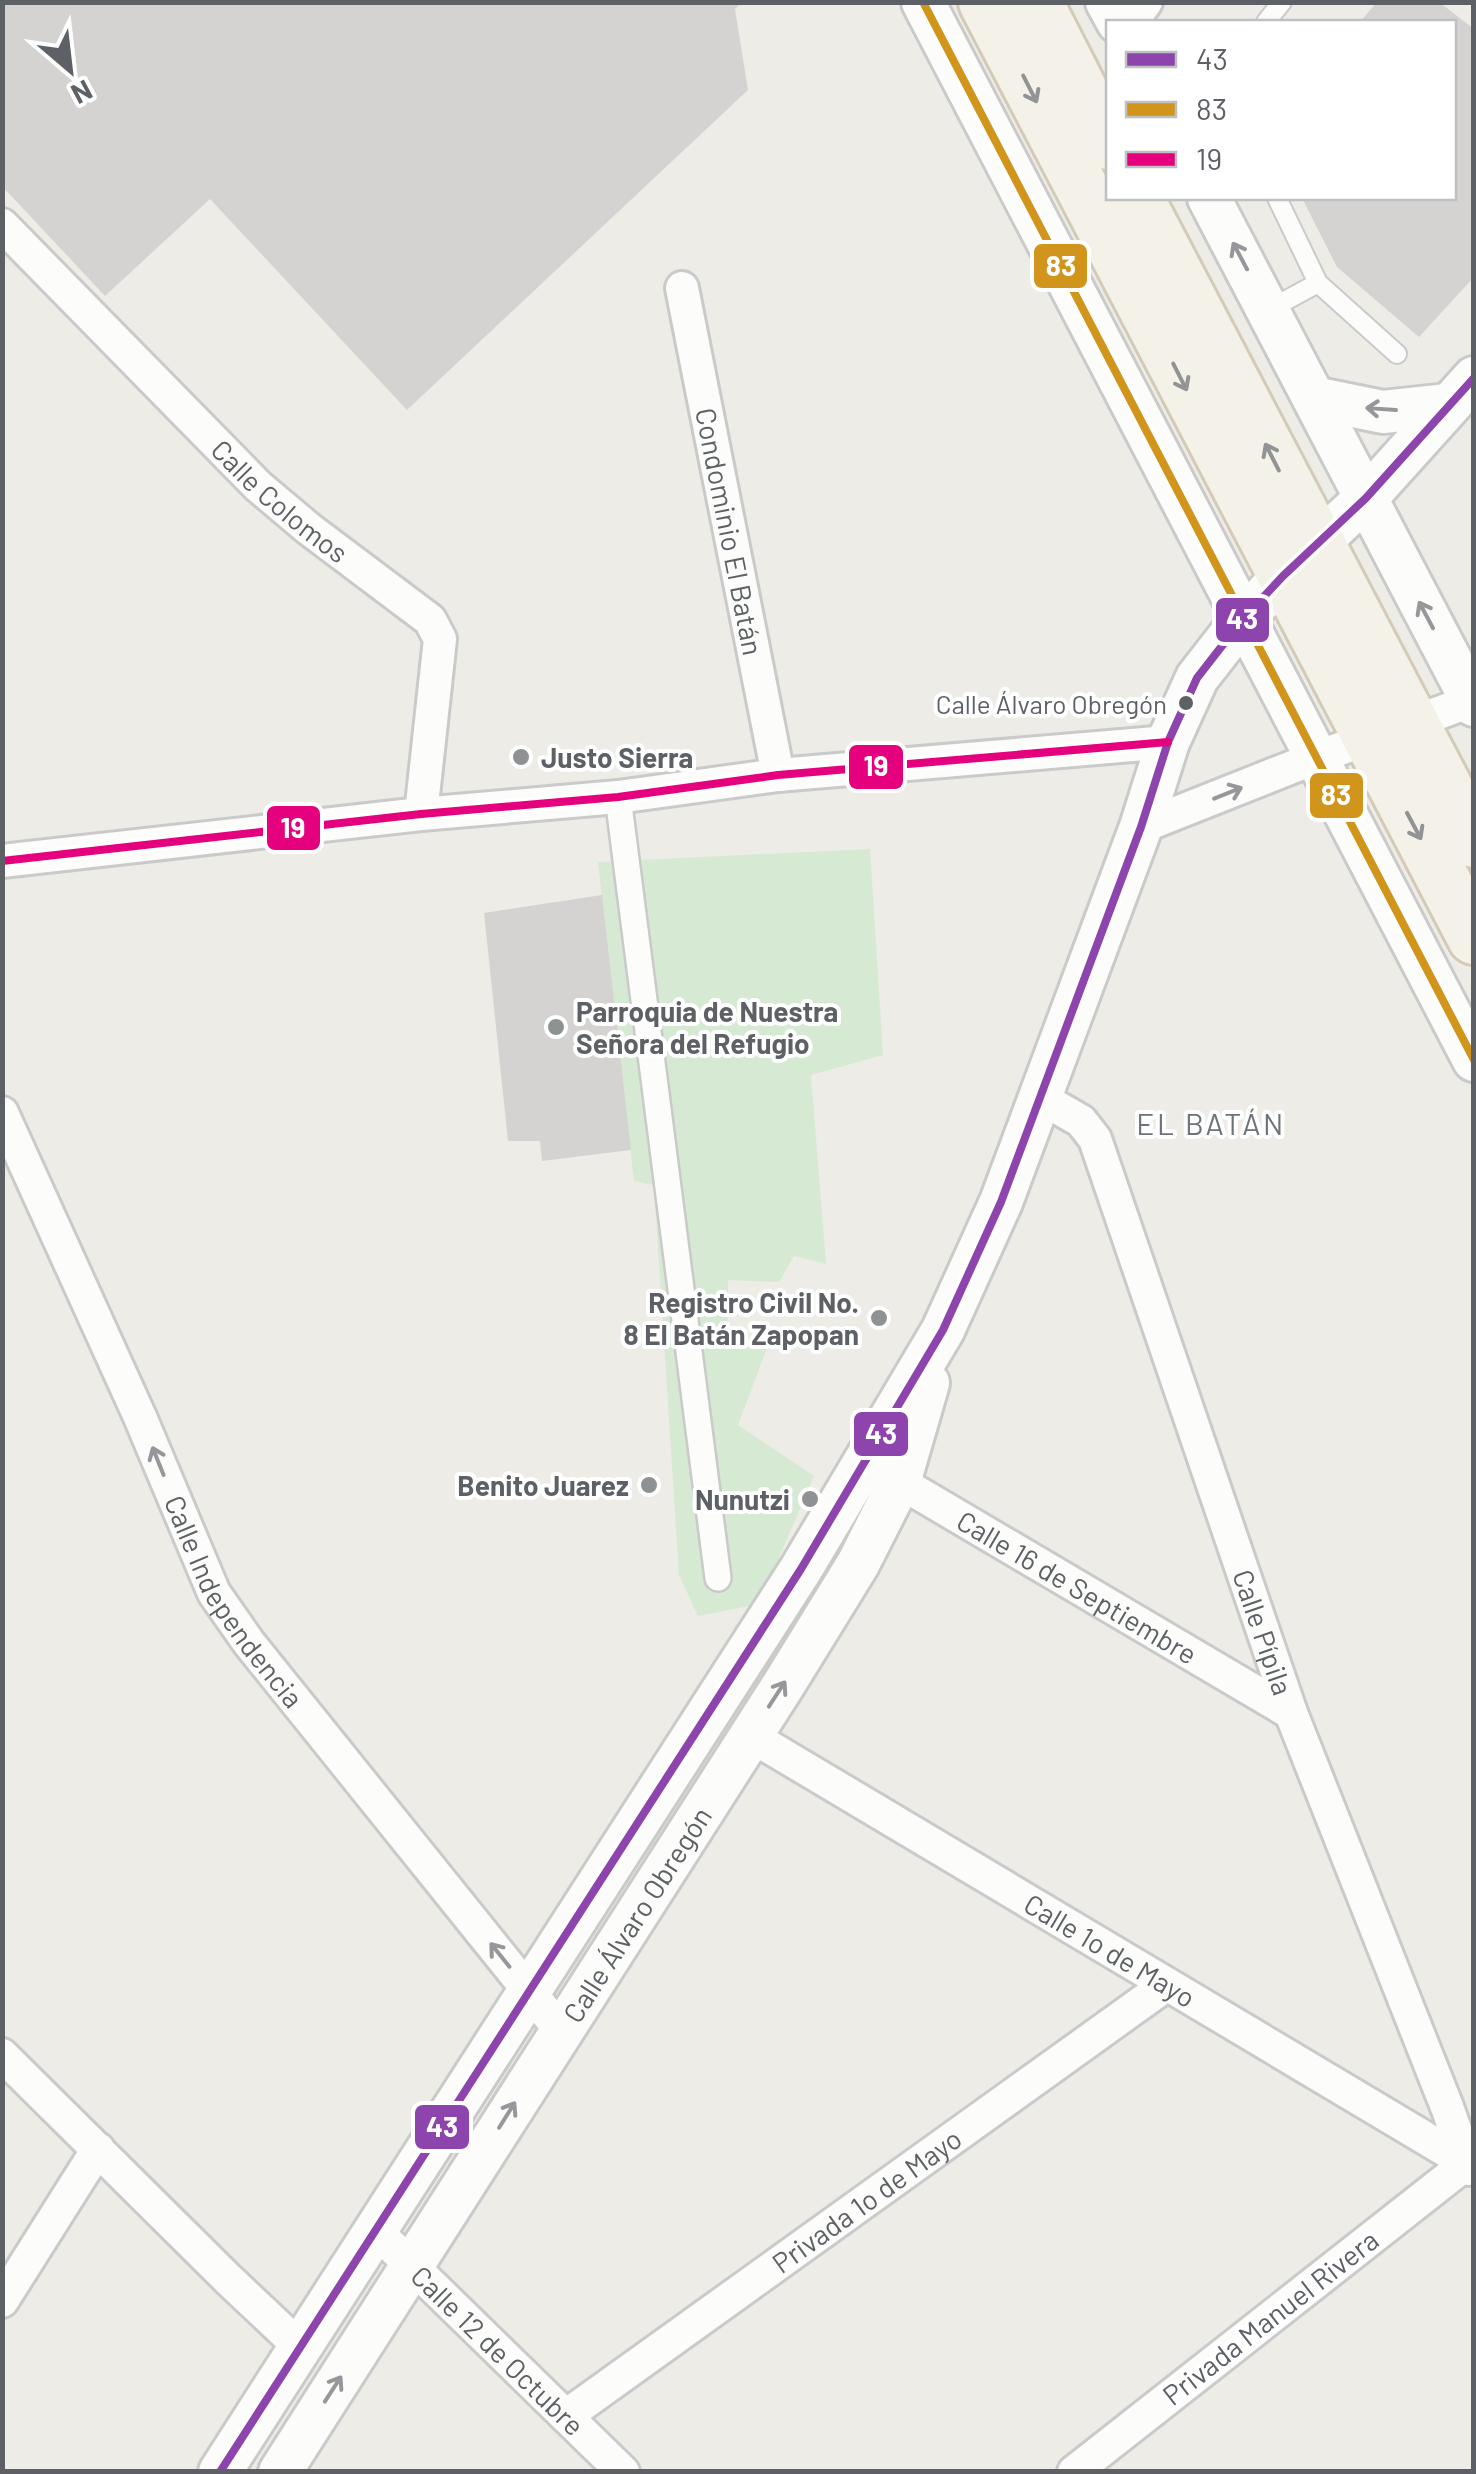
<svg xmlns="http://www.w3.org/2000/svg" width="1476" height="2474" viewBox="0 0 1476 2474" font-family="Barlow,sans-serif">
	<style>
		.green { fill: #d6e9d3 }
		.building { fill: #d4d3d1 }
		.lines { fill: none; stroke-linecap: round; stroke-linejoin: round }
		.service-casing { stroke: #cacaca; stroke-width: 22 }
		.pedestrian-casing { stroke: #cacaca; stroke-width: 30 }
		.minor-casing { stroke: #cacaca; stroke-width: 38 }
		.tertiary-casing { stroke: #cacaca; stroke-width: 48 }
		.primary-casing { stroke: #d4cbb6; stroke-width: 58 }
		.service { stroke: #fcfcfb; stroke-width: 18 }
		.pedestrian { stroke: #fcfcfb; stroke-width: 25 }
		.minor { stroke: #fcfcfb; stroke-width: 32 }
		.tertiary { stroke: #fcfcfb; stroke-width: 42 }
		.primary { stroke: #f3f1e8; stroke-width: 52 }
		.bus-1-casing { stroke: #fff; stroke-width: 15 }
		.bus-2-casing { stroke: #fff; stroke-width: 15 }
		.bus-3-casing { stroke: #fff; stroke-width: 15 }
		.bus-1 { stroke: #8e44ad; stroke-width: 8 }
		.bus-2 { stroke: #d0951a; stroke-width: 8 }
		.bus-3 { stroke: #e5007d; stroke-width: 8 }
		.oneway { stroke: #929394 }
		.oneway2 { stroke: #95979a }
		.bus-dot { fill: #5d6166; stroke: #fff; stroke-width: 4 }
		.poi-dot { fill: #8f9293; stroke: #fff; stroke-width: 4 }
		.labels { text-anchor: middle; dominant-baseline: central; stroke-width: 8; stroke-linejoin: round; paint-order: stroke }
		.bus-label { font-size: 26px; fill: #5d6166; stroke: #fff; text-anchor: end }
		.street-label { font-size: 28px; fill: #5d6166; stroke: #fff }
		.poi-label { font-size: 28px; font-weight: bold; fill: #5d6166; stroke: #fff; text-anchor: end }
		.neighbourhood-label { font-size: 30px; letter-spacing: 2.5px; fill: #6e7378; stroke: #fff }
		.line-badge { stroke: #fff; stroke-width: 4 }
		.badge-label { font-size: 28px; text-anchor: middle; font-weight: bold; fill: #fff }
	</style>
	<rect width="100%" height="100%" fill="#edece7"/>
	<path class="green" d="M 870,849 L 883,1055 L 811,1075 L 826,1264 L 794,1256 L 779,1282 L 728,1280 L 728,1325 L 767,1348 L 738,1425 L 814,1476 L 759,1604 L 698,1616 L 679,1575 L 654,1185 L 634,1181 L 598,862 Z"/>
	<g class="building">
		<path d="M 2,2 L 742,2 L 735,9 L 748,90 L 407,410 L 210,199 L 105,296 L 2,186 Z"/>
		<path d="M 1377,2 L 1439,2 L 1474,29 L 1474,277 L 1419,337 L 1337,267 L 1302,198 L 1454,198 L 1454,22 L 1360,22 Z"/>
		<path d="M 602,895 L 631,1150 L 542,1161 L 540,1141 L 508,1141 L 484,913 Z"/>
	</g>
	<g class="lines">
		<defs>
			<g id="service">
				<path d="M 1266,22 L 1282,2"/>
				<path d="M 1277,198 L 1318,283 L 1397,354"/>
				<path d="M 1268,310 L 1318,283"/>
			</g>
			<path id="pedestrian" d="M 618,797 L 718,1578"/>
			<g id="minor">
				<path d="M 1131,22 L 1146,2"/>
				<path id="s1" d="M 2,225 L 258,486 L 309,529 L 430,620 L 440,639 L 421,814"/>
				<path id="s2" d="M 682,288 L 778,775"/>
				<path d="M 1141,827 L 1315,758 L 1474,700"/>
				<path d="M 2,861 L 421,814 L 618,797 L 778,775 L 1168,742"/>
				<path id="s3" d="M 1041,1098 L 1081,1121 L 1095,1139 L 1291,1713 L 1447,2107 L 1469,2169"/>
				<path id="s4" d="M 2,1113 L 140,1417 L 214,1593 L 249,1643 L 561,2031"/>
				<path id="s5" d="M 881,1471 L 1291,1713"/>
				<path id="s6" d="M 751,1736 L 1467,2163 L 1074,2472"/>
				<path d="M 2,2055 L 228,2279 L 300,2347"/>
				<path id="s7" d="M 375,2230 L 623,2472"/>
				<path d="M 2,2301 L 98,2149"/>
				<path id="s8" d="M 566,2416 L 1166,1985"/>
			</g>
			<g id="tertiary">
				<path d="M 923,2 L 1474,1060"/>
				<path d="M 1107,2 L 1118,22"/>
				<path d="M 1209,198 L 1474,705"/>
				<path d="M 1314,398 L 1383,412 L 1448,405"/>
				<path d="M 220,2472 L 801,1569 L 943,1330 L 1001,1202 L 1141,827 L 1168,742 L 1197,678 L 1243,619 L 1283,576 L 1366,498 L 1474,378"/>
				<path id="s9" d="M 280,2472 L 784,1684 L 858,1564 L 899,1483 L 928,1383"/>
			</g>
			<g id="primary">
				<path d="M 985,2 L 1474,938"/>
				<path d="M 1036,2 L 1108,143"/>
				<path d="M 1137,198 L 1474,841"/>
			</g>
		</defs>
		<use href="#service" class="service-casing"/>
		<use href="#pedestrian" class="pedestrian-casing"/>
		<use href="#minor" class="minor-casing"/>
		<use href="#tertiary" class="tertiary-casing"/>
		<use href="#primary" class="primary-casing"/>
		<use href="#service" class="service"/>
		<use href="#pedestrian" class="pedestrian"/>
		<use href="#minor" class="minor"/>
		<use href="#tertiary" class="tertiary"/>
		<use href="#primary" class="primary"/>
		<defs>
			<path id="bus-1" d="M 220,2472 L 801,1569 L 943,1330 L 1001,1202 L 1141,827 L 1168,742 L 1197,678 L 1243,619 L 1283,576 L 1366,498 L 1474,378"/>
			<path id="bus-2" d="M 923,2 L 1474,1060"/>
			<path id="bus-3" d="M 2,861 L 421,814 L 618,797 L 778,775 L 1168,742"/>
		</defs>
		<use href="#bus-1" class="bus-1-casing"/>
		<use href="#bus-2" class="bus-2-casing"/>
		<use href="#bus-3" class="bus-3-casing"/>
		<use href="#bus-1" class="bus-1"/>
		<use href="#bus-2" class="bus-2"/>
		<use href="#bus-3" class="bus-3"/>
	</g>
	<defs><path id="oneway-shaft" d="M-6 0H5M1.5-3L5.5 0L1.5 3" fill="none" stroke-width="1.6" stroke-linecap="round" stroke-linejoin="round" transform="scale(2.5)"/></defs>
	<g class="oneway">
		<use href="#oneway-shaft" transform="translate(1030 89) rotate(63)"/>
		<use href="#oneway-shaft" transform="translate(1180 377) rotate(63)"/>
		<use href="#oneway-shaft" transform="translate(1272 457) rotate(-117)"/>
		<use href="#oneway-shaft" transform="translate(1414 826) rotate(62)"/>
	</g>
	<g class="oneway2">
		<use href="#oneway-shaft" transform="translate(1240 256) rotate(-118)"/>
		<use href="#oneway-shaft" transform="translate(1381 409) rotate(-176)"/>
		<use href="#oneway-shaft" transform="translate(1426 615) rotate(-118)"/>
		<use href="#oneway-shaft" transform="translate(1228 793) rotate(-22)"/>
		<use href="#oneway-shaft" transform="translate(158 1461) rotate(-112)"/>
		<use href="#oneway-shaft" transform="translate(777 1694) rotate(-57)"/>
		<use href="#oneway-shaft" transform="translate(500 1955) rotate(-129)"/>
		<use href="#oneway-shaft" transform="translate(507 2115) rotate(-58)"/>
		<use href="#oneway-shaft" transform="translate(333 2389) rotate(-57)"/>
	</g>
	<circle class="bus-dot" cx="1186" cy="703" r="9"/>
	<g class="poi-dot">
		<circle cx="521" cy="757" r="10"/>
		<circle cx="556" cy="1027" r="10"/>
		<circle cx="879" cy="1318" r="10"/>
		<circle cx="649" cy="1485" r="10"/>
		<circle cx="810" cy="1499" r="10"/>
	</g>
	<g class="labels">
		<g class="bus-label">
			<text x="1167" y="703">Calle Álvaro Obregón</text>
		</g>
		<g class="street-label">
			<text stroke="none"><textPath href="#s1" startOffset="392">Calle Colomos</textPath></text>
			<text stroke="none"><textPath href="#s2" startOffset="248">Condominio El Batán</textPath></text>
			<text stroke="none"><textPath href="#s5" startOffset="228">Calle 16 de Septiembre</textPath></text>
			<text stroke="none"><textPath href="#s4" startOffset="542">Calle Independencia</textPath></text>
			<text stroke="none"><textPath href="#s3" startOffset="590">Calle Pípila</textPath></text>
			<text stroke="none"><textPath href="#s9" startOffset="662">Calle Álvaro Obregón</textPath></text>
			<text stroke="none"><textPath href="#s6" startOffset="418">Calle 1o de Mayo</textPath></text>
			<text stroke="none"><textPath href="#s8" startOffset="370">Privada 1o de Mayo</textPath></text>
			<text transform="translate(1270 2317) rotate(-38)">Privada Manuel Rivera</text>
			<text stroke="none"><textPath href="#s7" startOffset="172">Calle 12 de Octubre</textPath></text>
		</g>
		<g class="poi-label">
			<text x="541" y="757" text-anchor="start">Justo Sierra</text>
			<text x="576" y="1011" text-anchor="start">Parroquia de Nuestra<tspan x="576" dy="32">Señora del Refugio</tspan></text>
			<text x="859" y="1302">Registro Civil No.<tspan x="859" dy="32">8 El Batán Zapopan</tspan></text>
			<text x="629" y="1485">Benito Juarez</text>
			<text x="790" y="1499">Nunutzi</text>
		</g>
		<g class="neighbourhood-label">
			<text x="1211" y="1123">EL BATÁN</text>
		</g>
	</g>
	<g class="line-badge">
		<rect x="1032" y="242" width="57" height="48" rx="10" fill="#d0951a"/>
		<rect x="1214" y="596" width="57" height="48" rx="10" fill="#8e44ad"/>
		<rect x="847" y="743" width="58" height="48" rx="10" fill="#e5007d"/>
		<rect x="1308" y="771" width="57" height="49" rx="10" fill="#d0951a"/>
		<rect x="265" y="804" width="57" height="48" rx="10" fill="#e5007d"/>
		<rect x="852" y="1410" width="58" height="48" rx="10" fill="#8e44ad"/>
		<rect x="413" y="2103" width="58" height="48" rx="10" fill="#8e44ad"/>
	</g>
	<g class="badge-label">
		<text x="1061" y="276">83</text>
		<text x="1242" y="629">43</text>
		<text x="876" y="776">19</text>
		<text x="1336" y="805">83</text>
		<text x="293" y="838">19</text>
		<text x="881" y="1444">43</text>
		<text x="442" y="2137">43</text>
	</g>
	<rect width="1476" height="2474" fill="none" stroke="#5d6166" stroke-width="10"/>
	<rect x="1106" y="20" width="350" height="180" fill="#ffffff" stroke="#bec0c2" stroke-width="2.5"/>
	<rect x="1126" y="52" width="50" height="15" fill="#8e44ad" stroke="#bec0c2" stroke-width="2.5"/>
	<text x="1196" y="70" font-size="30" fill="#5d6166">43</text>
	<rect x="1126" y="102" width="50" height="15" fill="#d0951a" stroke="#bec0c2" stroke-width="2.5"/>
	<text x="1196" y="120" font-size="30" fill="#5d6166">83</text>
	<rect x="1126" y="152" width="50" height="15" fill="#e5007d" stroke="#bec0c2" stroke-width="2.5"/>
	<text x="1196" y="170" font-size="30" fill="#5d6166">19</text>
	<g transform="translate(70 70) rotate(152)" stroke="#ffffff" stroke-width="8" paint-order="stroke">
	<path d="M0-8L18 38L0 25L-18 38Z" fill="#5d6166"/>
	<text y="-15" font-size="28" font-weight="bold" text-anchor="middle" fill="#5d6166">N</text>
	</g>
</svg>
